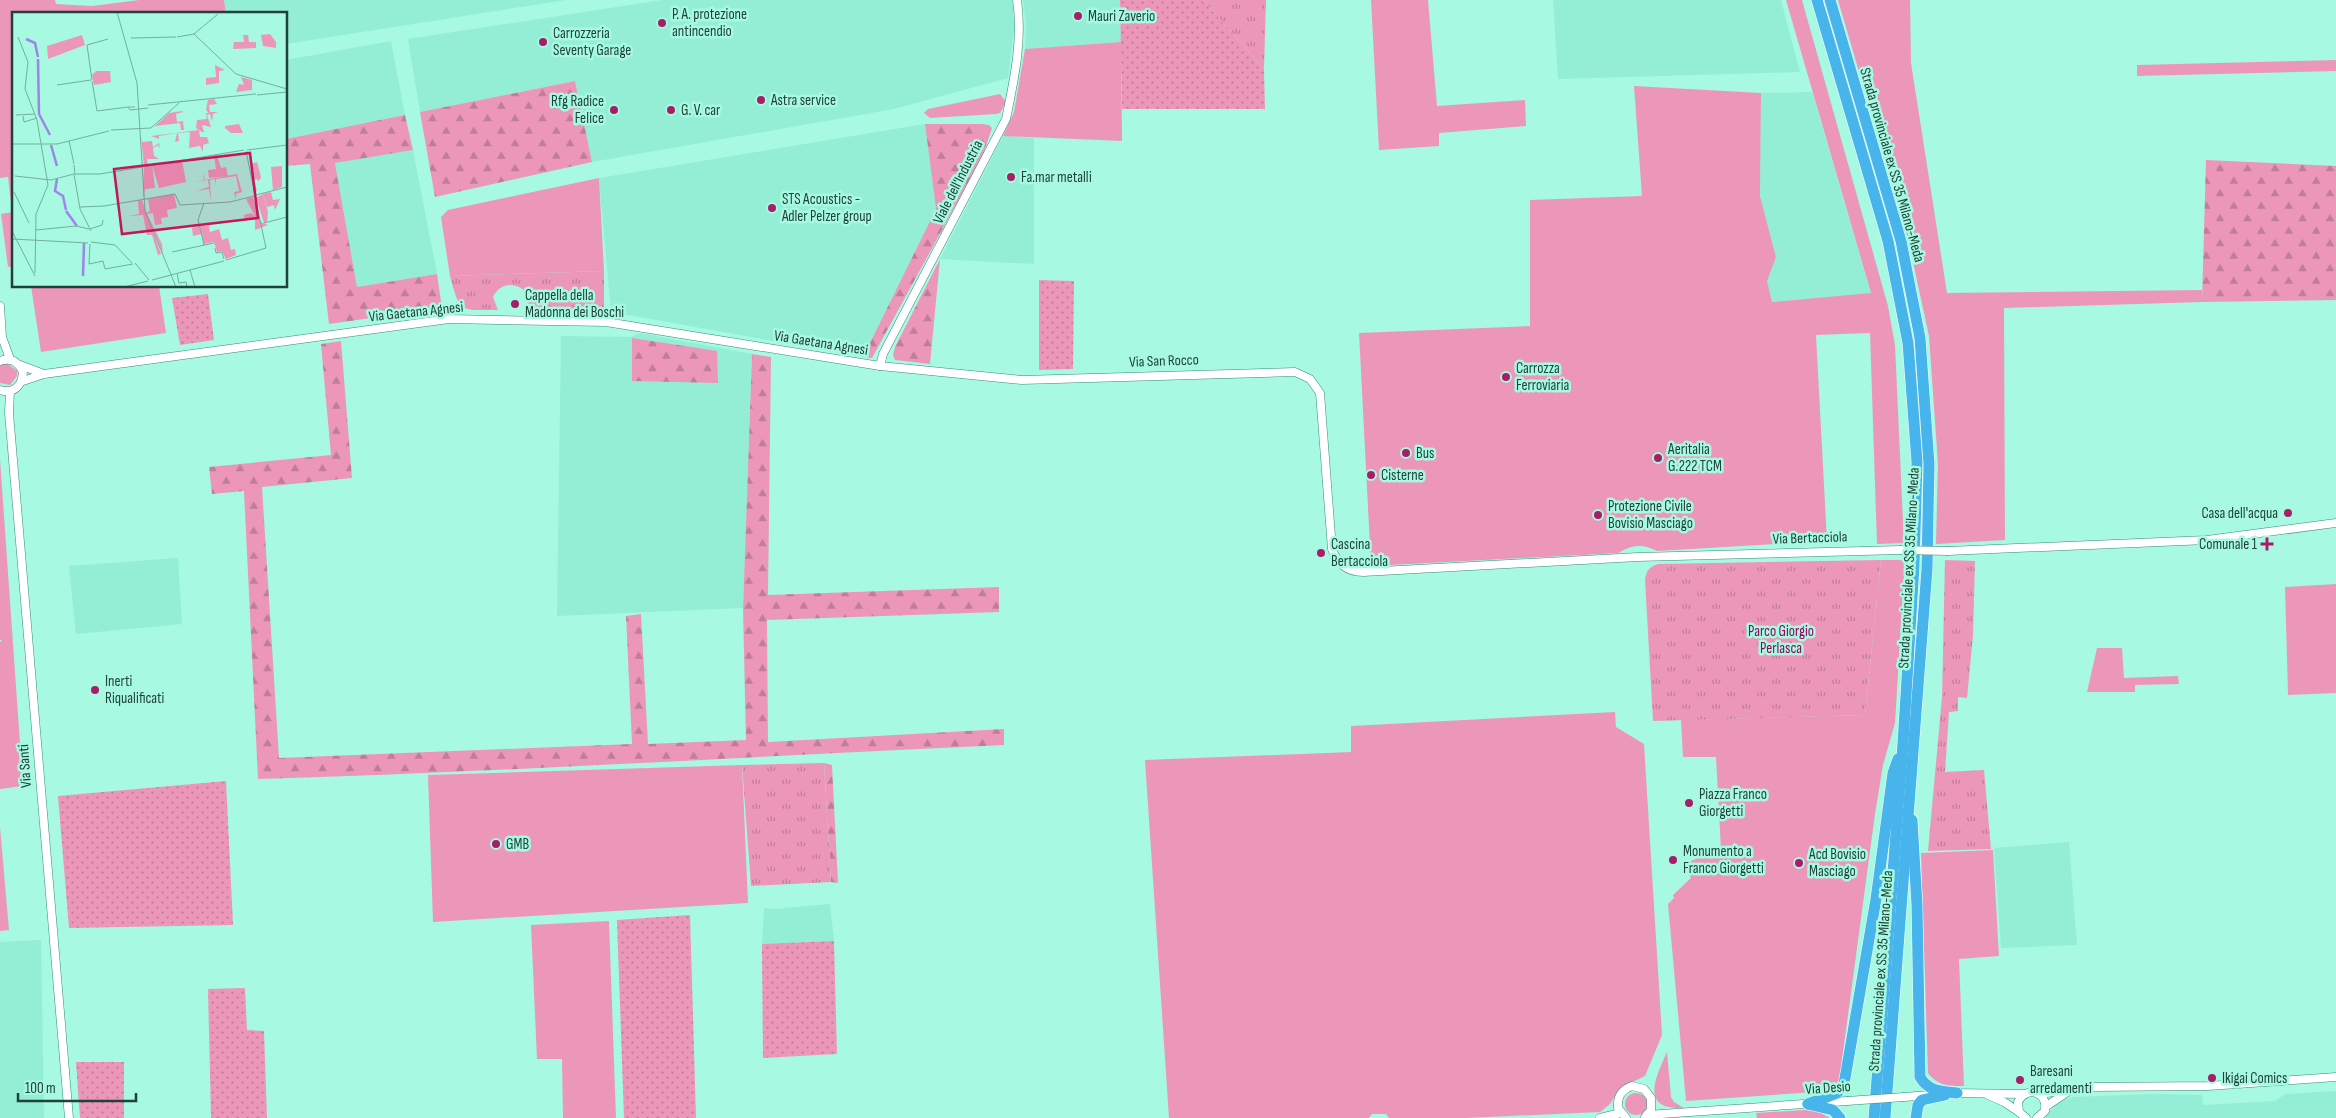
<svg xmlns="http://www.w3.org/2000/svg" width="2336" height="1118" viewBox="0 0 2336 1118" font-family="'Sofia Sans Condensed',sans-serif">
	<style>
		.built { fill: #93eed5 }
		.grass { fill: #ec97ba }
		.forest { fill: url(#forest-firs) }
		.park { fill: url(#park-tufts) }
		.garden { fill: url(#garden-dots) }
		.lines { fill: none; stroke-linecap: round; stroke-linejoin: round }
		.minor-casing { stroke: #378b76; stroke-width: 9 }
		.highway-casing { stroke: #fff; stroke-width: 12 }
		.minor { stroke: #fff; stroke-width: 8 }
		.highway { stroke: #47b5ec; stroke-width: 11 }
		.minor-bridge-casing { stroke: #378b76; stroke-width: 9; stroke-linecap: butt }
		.minor-bridge { stroke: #fff; stroke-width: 8 }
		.poi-dot { fill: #a61e67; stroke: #a7f9e1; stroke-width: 2 }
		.labels { text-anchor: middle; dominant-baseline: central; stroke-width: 5; stroke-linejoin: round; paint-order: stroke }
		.poi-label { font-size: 15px; fill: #204239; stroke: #a7f9e1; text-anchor: start }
		.street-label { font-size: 15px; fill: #204239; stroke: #a7f9e1 }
		.park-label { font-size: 15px; fill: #960359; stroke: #a7f9e1 }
		.inset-river { fill: none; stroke: #9f84ec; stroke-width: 2.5 }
		.inset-road { fill: none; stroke: #71b09e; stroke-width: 1 }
		.view { fill: #c2185b; fill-opacity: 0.15; stroke: #c2185b; stroke-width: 2.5 }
		.inset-edge { fill: none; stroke: #204239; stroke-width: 2.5 }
	</style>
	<defs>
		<pattern id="forest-firs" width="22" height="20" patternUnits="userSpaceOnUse" patternTransform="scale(1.25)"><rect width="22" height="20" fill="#ec97ba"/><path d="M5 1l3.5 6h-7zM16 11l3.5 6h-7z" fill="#bf7d98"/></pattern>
		<pattern id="park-tufts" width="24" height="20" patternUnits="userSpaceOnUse" patternTransform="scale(1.25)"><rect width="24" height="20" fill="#ec97ba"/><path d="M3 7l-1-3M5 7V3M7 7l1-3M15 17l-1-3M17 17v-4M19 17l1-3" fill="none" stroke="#bf7d98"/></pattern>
		<pattern id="garden-dots" width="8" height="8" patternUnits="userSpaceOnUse" patternTransform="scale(1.25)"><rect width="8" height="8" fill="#ec97ba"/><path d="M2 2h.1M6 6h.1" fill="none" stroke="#bf7d98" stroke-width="1.8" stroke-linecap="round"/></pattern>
	</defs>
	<rect width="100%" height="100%" fill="#a7f9e1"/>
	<g class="built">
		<path d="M 224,0 L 566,0 L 286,44 L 286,14 L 226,14 Z"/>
		<path d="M 662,0 L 1012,0 L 1015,23 L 1008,78 L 894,109 L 592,162 L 575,81 L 420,112 L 408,39 Z"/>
		<path d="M 1023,0 L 1120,0 L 1121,42 L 1025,49 L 1026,24 Z"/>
		<path d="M 1553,0 L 1781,0 L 1800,72 L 1558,79 Z"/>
		<path d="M 391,41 L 405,115 L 286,139 L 286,60 Z"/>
		<path d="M 1812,92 L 1871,294 L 1772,302 L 1766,281 L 1776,257 L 1760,196 L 1761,93 Z"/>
		<path d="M 925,124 L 936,209 L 863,357 L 611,312 L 599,178 Z"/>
		<path d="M 1003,136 L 1034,138 L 1034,264 L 940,259 Z"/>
		<path d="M 413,150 L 437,274 L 357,287 L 335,162 Z"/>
		<path d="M 640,333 L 752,354 L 743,608 L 557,616 L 561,336 L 630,337 Z"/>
		<path d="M 178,558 L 182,624 L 76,634 L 69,566 Z"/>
		<path d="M 2069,842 L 2077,945 L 2001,948 L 1994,848 Z"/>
		<path d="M 830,904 L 834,941 L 762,944 L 764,908 L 774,909 Z"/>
		<path d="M 41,940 L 44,1118 L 0,1118 L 0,942 Z"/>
		<path d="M 2336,1091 L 2336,1118 L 2046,1118 L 2046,1115 L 2059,1102 L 2073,1097 L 2152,1094 L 2202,1095 L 2203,1105 L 2275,1101 L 2285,1094 Z"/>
	</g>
	<g class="grass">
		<path d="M 0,0 L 55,0 L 56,4 L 92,6 L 139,0 L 224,0 L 226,14 L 14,14 L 14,266 L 8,267 L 1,214 L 12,212 L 8,177 L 0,178 Z"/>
		<path d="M 1371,0 L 1428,0 L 1437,106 L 1525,100 L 1526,126 L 1439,133 L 1439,146 L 1379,150 Z"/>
		<path d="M 1786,0 L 1802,0 L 1888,306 L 1895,345 L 1904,543 L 1877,544 L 1870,333 L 1816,335 L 1827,541 L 1657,551 C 1642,543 1632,545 1618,553 L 1371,566 L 1359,333 L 1530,326 L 1530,200 L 1642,196 L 1634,86 L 1761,93 L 1760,196 L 1776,257 L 1767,281 L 1772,302 L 1871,293 Z"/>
		<path d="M 1838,0 L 1910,0 L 1911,63 L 1947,293 L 2202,290 L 2202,302 L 2004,308 L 2005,540 L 1936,544 L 1938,464 L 1929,336 L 1908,239 Z"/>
		<path d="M 1121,42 L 1122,141 L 1003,136 L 1014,112 L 1025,49 Z"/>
		<path d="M 2336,60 L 2336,71 L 2137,76 L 2137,65 Z"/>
		<path d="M 1000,94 L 1006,102 L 1000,113 L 996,114 L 930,118 L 924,113 L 928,109 Z"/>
		<path d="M 599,178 L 604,271 L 450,276 L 441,217 L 448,210 Z"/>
		<path d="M 31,286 L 159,286 L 166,333 L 41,352 Z"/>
		<path d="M 3,364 L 8,364 L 17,371 L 17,376 L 10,385 L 0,383 L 0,366 Z"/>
		<path d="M 0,459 L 23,786 L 0,789 L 0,642 L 2,640 L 0,640 Z"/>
		<path d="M 1881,560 L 1905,560 L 1895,723 L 1883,765 L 1875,814 L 1839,1082 L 1830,1091 L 1686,1101 L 1668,904 L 1674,898 L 1673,895 L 1691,878 L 1684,866 L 1693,860 L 1721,849 L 1716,757 L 1683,757 L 1681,720 L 1865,715 Z"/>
		<path d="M 2336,584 L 2336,693 L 2288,695 L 2285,587 Z"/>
		<path d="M 2097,648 L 2122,648 L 2124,678 L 2178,676 L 2179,684 L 2135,685 L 2135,692 L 2087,692 Z"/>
		<path d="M 1615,712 L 1616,727 L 1644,744 L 1662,1035 L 1645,1076 L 1620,1088 L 1610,1104 L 1600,1112 L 1466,1118 L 1389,1118 L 1386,1114 L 1372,1114 L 1369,1118 L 1169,1118 L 1145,760 L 1351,752 L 1351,726 Z"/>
		<path d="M 742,765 L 748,903 L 433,922 L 428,775 Z"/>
		<path d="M 0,827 L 9,930 L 0,931 Z"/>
		<path d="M 1993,850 L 1999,956 L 1959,959 L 1964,1086 C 1949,1086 1938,1086 1928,1073 L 1921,853 Z"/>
		<path d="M 609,921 L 616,1118 L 563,1118 L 562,1059 L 537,1059 L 531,925 Z"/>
		<path d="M 1667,1052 L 1671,1097 L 1674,1102 L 1684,1108 C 1639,1110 1656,1077 1667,1052 Z"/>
		<circle cx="1636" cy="1104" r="11"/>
		<path d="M 1804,1110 L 1817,1111 L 1830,1118 L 1757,1118 L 1756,1113 Z"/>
	</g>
	<g class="forest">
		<path d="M 575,81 L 592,162 L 435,197 L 420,112 Z"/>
		<path d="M 405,115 L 413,150 L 335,163 L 357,287 L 437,274 L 442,308 L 329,324 L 310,164 L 286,166 L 286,139 Z"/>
		<path d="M 925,124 L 982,124 L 989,125 L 992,128 L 983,155 L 872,358 L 863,357 L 936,209 Z"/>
		<path d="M 2206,160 L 2336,166 L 2336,300 L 2202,302 Z"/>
		<path d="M 940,259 L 930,364 L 895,360 L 893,355 L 895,347 Z"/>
		<path d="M 632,338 L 717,351 L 718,383 L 632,381 Z"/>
		<path d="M 341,341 L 352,478 L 262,487 L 279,758 L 632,744 L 626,616 L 641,614 L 648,744 L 746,740 L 743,609 L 752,354 L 771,357 L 768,595 L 999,587 L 999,612 L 767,620 L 768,742 L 1004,729 L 1004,745 C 755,756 507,772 258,779 L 244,491 L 212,494 L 209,467 L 331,455 L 321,344 Z"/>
		<path d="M 824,763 L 832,765 L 838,883 L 831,882 Z"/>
	</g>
	<g class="park">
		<path d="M 1203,0 L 1266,0 L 1264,69 Z"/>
		<path d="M 604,271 L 604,310 L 528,308 L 529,295 C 518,282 501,281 493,297 L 498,310 C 460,310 460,314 450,276 Z"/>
		<path d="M 1881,560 L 1865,715 L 1653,721 L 1645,580 C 1646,571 1649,567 1658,564 Z"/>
		<path d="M 1945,560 L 1975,561 L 1973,635 L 1967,698 L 1958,697 L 1958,711 L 1949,712 L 1945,772 L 1984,770 L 1991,849 L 1928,851 L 1942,697 Z"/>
		<path d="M 824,763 L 831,882 L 751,886 L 742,765 Z"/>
	</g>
	<g class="garden">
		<path d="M 1120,0 L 1203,0 L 1264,69 L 1265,109 L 1122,109 Z"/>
		<path d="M 1039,280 L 1074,281 L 1073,369 L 1039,370 Z"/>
		<path d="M 208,294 L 214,340 L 180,345 L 172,298 Z"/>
		<path d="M 226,781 L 233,925 L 69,928 L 58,796 Z"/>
		<path d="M 690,915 L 696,1118 L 624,1118 L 617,920 Z"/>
		<path d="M 834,941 L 837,1054 L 763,1058 L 762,944 Z"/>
		<path d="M 245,988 L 247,1030 L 264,1031 L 267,1118 L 211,1118 L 208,989 Z"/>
		<path d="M 76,1062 L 124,1062 L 124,1118 L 80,1118 Z"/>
	</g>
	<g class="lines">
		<defs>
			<g id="minor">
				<path d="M 0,306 L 2,337 L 10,359"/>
				<path d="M 0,361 C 11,357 18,362 23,372 C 22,386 14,394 0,390"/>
				<path d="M 20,365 L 44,374"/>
				<path d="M 880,366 L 883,354 L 1006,119 C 1014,80 1023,40 1017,0"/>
				<path d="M 23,381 L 44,374 L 449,319 L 606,322 L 880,366 L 1022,380 L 1295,372 L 1310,379 L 1320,393 L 1332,549 C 1337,563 1347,572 1363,572 L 1638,557 L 1900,550"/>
				<path d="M 10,391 L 9,413 L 69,1118"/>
				<path d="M 1948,551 L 2207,540 L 2336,523"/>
				<path d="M 1953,1093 L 2023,1094"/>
				<path d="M 2039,1094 L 2091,1087 L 2208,1086 L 2336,1077"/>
				<path d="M 1988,1095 L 2004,1102 L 2019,1112"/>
				<path d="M 1904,1097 L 1929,1095"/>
				<path d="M 2045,1107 L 2069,1091"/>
				<path d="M 1647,1115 L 1847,1101"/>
				<path d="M 1600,1118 L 1621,1113"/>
				<path d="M 1626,1118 L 1618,1108 C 1617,1097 1621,1090 1632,1086 L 1644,1089 L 1651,1098 L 1651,1110 L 1645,1117"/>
				<path d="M 2026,1118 L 2019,1112 L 2018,1102 C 2026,1085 2049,1092 2045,1111 L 2037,1118"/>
			</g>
			<g id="highway">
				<path d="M 1817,0 L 1888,241 L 1908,343 L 1917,462 L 1914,566 L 1903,743 L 1874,1118"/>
				<path d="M 1830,0 L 1901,241 L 1920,338 L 1929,464 L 1927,569 L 1885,1118"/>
				<path d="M 1912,820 L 1917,905 L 1920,1077 C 1929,1092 1941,1091 1957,1093"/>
				<path d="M 1808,1104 L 1837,1093 L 1844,1084 L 1876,899 L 1893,773 L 1898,759"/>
				<path d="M 1808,1104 L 1833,1110 L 1840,1118"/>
				<path d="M 1916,1118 L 1918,1105 L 1922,1100 L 1945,1095"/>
			</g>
		</defs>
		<use href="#minor" class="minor-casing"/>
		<use href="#highway" class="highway-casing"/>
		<use href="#minor" class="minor"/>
		<use href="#highway" class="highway"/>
		<defs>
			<g id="minor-bridge">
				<path d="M 1900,550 L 1948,551"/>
				<path d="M 1847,1101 L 1904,1097"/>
			</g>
		</defs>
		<use href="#minor-bridge" class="minor-bridge-casing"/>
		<use href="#minor-bridge" class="minor-bridge"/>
	</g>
	<g class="poi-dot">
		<circle cx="1078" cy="16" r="5"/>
		<circle cx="662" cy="23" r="5"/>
		<circle cx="543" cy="42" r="5"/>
		<circle cx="761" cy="100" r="5"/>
		<circle cx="614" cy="110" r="5"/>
		<circle cx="671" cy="110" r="5"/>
		<circle cx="1011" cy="177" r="5"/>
		<circle cx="772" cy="208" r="5"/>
		<circle cx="515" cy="304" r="5"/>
		<circle cx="1506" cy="377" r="5"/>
		<circle cx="1406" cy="453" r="5"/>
		<circle cx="1658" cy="458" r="5"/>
		<circle cx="1371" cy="475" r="5"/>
		<circle cx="2288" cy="513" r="5"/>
		<circle cx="1598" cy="515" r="5"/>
		<path d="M2264.5 536.5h5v5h5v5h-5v5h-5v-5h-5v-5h5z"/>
		<circle cx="1321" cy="553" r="5"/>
		<circle cx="95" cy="690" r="5"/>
		<circle cx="1689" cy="803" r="5"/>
		<circle cx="496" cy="844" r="5"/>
		<circle cx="1673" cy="860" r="5"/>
		<circle cx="1799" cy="863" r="5"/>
		<circle cx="2212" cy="1078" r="5"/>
		<circle cx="2020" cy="1080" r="5"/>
	</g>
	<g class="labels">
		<g class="poi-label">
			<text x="672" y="14">P. A. protezione<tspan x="672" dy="17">antincendio</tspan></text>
			<text x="1088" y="16">Mauri Zaverio</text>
			<text x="553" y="33">Carrozzeria<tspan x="553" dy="17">Seventy Garage</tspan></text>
			<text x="771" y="100">Astra service</text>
			<text x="604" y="101" text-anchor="end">Rfg Radice<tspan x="604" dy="17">Felice</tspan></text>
			<text x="681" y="110">G. V. car</text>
			<text x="1021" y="177">Fa.mar metalli</text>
			<text x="782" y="199">STS Acoustics -<tspan x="782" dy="17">Adler Pelzer group</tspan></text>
			<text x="525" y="295">Cappella della<tspan x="525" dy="17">Madonna dei Boschi</tspan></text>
			<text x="1516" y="368">Carrozza<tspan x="1516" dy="17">Ferroviaria</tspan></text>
			<text x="1668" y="449">Aeritalia<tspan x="1668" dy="17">G.222 TCM</tspan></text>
			<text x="1416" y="453">Bus</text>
			<text x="1381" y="475">Cisterne</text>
			<text x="1608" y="506">Protezione Civile<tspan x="1608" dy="17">Bovisio Masciago</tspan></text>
			<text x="2278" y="513" text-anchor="end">Casa dell'acqua</text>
			<text x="1331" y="544">Cascina<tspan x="1331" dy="17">Bertacciola</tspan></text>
			<text x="2257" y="544" text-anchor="end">Comunale 1</text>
			<text x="105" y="681">Inerti<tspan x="105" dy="17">Riqualificati</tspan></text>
			<text x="1699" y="794">Piazza Franco<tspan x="1699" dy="17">Giorgetti</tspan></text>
			<text x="506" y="844">GMB</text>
			<text x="1683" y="851">Monumento a<tspan x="1683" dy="17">Franco Giorgetti</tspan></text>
			<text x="1809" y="854">Acd Bovisio<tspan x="1809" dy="17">Masciago</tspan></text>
			<text x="2030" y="1071">Baresani<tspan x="2030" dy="17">arredamenti</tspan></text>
			<text x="2222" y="1078">Ikigai Comics</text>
		</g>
		<g class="street-label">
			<text transform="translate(1892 165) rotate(74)">Strada provinciale ex SS 35 Milano-Meda</text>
			<text transform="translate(958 182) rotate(-63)">Viale dell'Industria</text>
			<text transform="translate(416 312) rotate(-6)">Via Gaetana Agnesi</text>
			<text transform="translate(821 343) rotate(9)">Via Gaetana Agnesi</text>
			<text transform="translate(1164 361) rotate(-2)">Via San Rocco</text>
			<text transform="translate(1810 538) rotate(-2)">Via Bertacciola</text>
			<text transform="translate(1909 568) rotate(-87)">Strada provinciale ex SS 35 Milano-Meda</text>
			<text transform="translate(25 766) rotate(-94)">Via Santi</text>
			<text transform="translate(1881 971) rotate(-86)">Strada provinciale ex SS 35 Milano-Meda</text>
			<text transform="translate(1828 1088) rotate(-4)">Via Desio</text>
		</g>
		<g class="park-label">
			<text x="1781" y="631">Parco Giorgio<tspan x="1781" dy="17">Perlasca</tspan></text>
		</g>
	</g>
	<g transform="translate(12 12)">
		<rect width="275" height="275" fill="#a7f9e1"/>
		<path d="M 231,23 L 236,23 L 237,30 L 244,30 L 244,36 L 221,37 L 222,30 L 232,30 ZM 203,53 L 213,58 L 207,59 L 207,71 L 194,73 L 194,66 L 204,65 ZM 170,99 L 171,100 L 164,102 L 165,110 L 171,109 L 172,118 L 169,118 L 168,111 L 143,114 L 157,101 ZM 187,118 L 188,125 L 195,125 L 197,131 L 191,133 L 191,140 L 188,134 L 177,136 L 178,120 L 166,121 L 167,129 L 163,130 L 165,121 L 147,124 L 147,127 L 139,124 ZM 129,125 L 130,130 L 140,129 L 141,135 L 147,131 L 148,137 L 146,133 L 141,136 L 142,144 L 147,147 L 135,147 L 136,153 L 132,154 ZM 202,143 L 205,143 L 209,156 L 214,155 L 216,164 L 197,166 L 196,158 L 204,157 ZM 170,148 L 174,170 L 147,176 L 140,153 L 143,176 L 133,177 L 131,187 L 132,155 L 143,152 L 144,154 ZM 245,150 L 249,165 L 247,169 L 244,167 L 242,168 L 245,179 L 243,180 L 239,160 L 244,158 L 240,159 L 239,152 ZM 162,182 L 165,196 L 155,198 L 156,205 L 149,206 L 150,212 L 143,213 L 141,201 L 135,202 L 150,232 L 151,242 L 134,201 L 138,199 L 136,187 ZM 251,182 L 256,200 L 255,210 L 252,211 L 244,186 ZM 241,185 L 249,210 L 256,213 L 243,218 L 243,206 L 233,208 L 232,203 L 239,201 L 243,204 L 234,187 ZM 126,188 L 130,188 L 149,242 L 146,243 L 140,223 L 135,223 L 131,203 L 116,204 L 127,202 Z" fill="#ec97ba"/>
		<path d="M 229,65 L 240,68 L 240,78 L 224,80 L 227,72 L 232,73 ZM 202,87 L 205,92 L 197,93 L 198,100 L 206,100 L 201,102 L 200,110 L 198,102 L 195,103 L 199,115 L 190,113 L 192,120 L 190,120 L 184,116 L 185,108 L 195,107 L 194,101 L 197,101 L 194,98 L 196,88 ZM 191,160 L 193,168 L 225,162 L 230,180 L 224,182 L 224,188 L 222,180 L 227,179 L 224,164 L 204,167 L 204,174 L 203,167 L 198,168 L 199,190 L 197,177 L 184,179 L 197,175 L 196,168 L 182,170 L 192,168 ZM 187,214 L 197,214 L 198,220 L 207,217 L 210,228 L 216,226 L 219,238 L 223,237 L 224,243 L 214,247 L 210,239 L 205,240 L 202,230 L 192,232 L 190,222 L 181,224 L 180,216 Z" fill="#ec97ba"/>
		<path d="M 84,59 L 98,59 L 99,70 L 82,73 L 80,63 Z" fill="#ec97ba"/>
		<path d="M 258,22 L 264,30 L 264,36 L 251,34 L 249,23 ZM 70,23 L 73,33 L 36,47 L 35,34 ZM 270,154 L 270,175 L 261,178 L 259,155 Z" fill="#ec97ba"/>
		<path d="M 227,112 L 231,121 L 219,121 L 213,116 L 213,114 ZM 259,180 L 261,188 L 268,187 L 263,198 L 262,193 L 255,195 L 251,182 Z" fill="#ec97ba"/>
		<path class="inset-river" d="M 14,27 L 23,31 L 26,45M 26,47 L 27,102M 27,102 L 38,123M 39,133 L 45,154M 45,167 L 43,179 L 51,184 L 54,198M 54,199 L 65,214M 71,264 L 72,231"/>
		<path class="inset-road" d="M 105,0 L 125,71 L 133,199 L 164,275M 182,22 L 224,62 L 275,77M 182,22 L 206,2M 6,25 L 16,50 L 13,77 L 25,108 L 36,173M 165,25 L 182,22M 119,26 L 164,25M 80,68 L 75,33 L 96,27M 80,69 L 85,99 L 116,95M 45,73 L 79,68M 245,83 L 275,80M 136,93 L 244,82M 123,95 L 116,95 L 118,98 L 136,96M 4,103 L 23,102M 11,104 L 12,110 L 25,106M 99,118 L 139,116 L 167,91M 57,129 L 62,152M 0,132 L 45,132 L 97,119M 235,138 L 275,133M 234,139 L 243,183M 62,153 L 63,162 L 88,162 L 232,138M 62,162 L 68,197 L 79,219M 3,164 L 39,168 L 62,162M 2,180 L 17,211M 244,183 L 275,175M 68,195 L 92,194 L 163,182 L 168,193 L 218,190 L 242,184M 252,211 L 275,205M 78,217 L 90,213 L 91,208M 24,218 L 64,214 L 77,217M 0,219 L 23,264M 0,227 L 76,231M 79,230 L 103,233 L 120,251M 78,232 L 77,252 L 91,249 L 93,257 L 121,252M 192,233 L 186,208 L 192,191M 203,236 L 204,241 L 210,240 L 212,247M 160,240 L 202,231M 214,248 L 254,236 L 243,185M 123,251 L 137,268M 178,258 L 183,275M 23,261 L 24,202 L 36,173M 165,261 L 167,271 L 174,270 L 175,275M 140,268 L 212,249M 112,275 L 136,269"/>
		<path class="view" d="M 238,141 L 246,206 L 110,222 L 102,157 Z"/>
		<rect width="275" height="275" class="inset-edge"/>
	</g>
	<path d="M18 1093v8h118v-8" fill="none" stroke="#204239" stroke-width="2.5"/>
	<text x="25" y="1093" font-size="15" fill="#204239" stroke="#a7f9e1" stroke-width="4" paint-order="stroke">100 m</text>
</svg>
